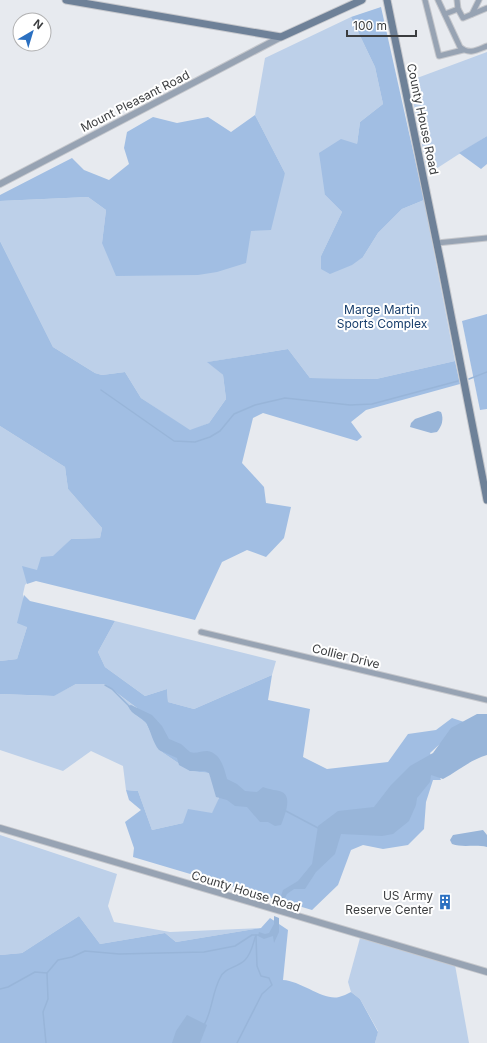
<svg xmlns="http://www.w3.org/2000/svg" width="487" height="1043" viewBox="0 0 487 1043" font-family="Inter,sans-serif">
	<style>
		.green { fill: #bdd0e9 }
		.forest { fill: #a1bee3 }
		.water { fill: #98b5d9 }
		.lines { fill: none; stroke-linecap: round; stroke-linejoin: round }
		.stream { stroke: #98b5d9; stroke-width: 1.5 }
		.minor-casing { stroke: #c5c7cc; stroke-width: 7 }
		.tertiary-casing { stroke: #c5c7cc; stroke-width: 8 }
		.secondary-casing { stroke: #c5c7cc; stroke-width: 9 }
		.minor { stroke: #97a3b3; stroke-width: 5 }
		.tertiary { stroke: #97a3b3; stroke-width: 6 }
		.secondary { stroke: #6e8198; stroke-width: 7 }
		.labels { text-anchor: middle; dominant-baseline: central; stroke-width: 4; stroke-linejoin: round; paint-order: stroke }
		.street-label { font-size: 12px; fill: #3b3d3f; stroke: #fff }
		.park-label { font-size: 12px; fill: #163d6b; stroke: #fff }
		.poi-label { font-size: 12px; fill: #3b3d3f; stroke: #fff; text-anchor: end }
	</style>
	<rect width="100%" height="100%" fill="#e7eaef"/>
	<g class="green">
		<path d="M 351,17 L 375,67 L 383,104 L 360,122 L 357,144 L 325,195 L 342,212 L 321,256 L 363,257 L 378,233 L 402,209 L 424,200 L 455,361 L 376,379 L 310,378 L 288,349 L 208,362 L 223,375 L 226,399 L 209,423 L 190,431 L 141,398 L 125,372 L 102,375 L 95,373 L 53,347 L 0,241 L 0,201 L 88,197 L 106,210 L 102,243 L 251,230 L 285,173 L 255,115 L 265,58 Z"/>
		<path d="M 487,52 L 487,136 L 428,174 L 409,81 Z"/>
		<path d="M 0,426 L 65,467 L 68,489 L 102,528 L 100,538 L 71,539 L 25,585 L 23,594 L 27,627 L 17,659 L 0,661 Z"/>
		<path d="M 115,621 L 276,661 L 272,675 L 194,709 L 168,702 L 167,689 L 145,696 L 105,667 L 98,652 Z"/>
		<path d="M 76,684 L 105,684 L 138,709 L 131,711 L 146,723 L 159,750 L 190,771 L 209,773 L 219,799 L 212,814 L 183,823 L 152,830 L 138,791 L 126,790 L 123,766 L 91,751 L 63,771 L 0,750 L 0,694 L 53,696 Z"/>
		<path d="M 0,835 L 117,874 L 108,906 L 114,922 L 170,932 L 261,928 L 176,942 L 165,933 L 100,944 L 79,916 L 22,953 L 0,955 Z"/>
		<path d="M 360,938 L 455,965 L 469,1043 L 375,1043 L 378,1031 L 360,999 L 351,992 L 348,982 Z"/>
	</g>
	<g class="forest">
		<path d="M 381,7 L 424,200 L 402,209 L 378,233 L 363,257 L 352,265 L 330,274 L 321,269 L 321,256 L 342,212 L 325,195 L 319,153 L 341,139 L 357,144 L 360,122 L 383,104 L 375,67 L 351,17 Z"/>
		<path d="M 255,115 L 285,173 L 271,230 L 251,231 L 246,263 L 217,272 L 198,275 L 116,276 L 102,243 L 106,210 L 88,197 L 0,201 L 0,195 L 72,158 L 84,170 L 109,180 L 129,164 L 124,148 L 127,132 L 153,117 L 177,123 L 208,117 L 231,132 Z"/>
		<path d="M 487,136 L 487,164 L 481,169 L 459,153 Z"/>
		<path d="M 0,241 L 53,347 L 95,373 L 102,375 L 125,372 L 141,398 L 190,430 L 209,423 L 226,399 L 223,375 L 207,362 L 288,349 L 310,378 L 376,379 L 455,361 L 460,384 L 366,410 L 351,422 L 362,437 L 357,441 L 263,413 L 253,418 L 242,463 L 264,487 L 266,503 L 291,507 L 284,538 L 266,557 L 247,550 L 222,562 L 195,620 L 36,581 L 27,584 L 22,566 L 37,570 L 41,557 L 53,556 L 71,539 L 100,538 L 102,528 L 68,489 L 65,467 L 0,426 Z"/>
		<path d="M 487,314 L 487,409 L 480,410 L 462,321 Z"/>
		<path d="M 24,595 L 30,601 L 115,621 L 98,652 L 105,667 L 145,696 L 167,689 L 168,702 L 194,709 L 272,675 L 268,700 L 310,709 L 303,757 L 327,769 L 388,762 L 408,734 L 436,730 L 452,718 L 464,722 L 430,753 L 441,780 L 433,780 L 426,802 L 424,829 L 408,845 L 383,849 L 363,845 L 351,850 L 338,885 L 312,910 L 133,857 L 134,848 L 125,822 L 141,810 L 129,800 L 126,790 L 138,791 L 152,830 L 183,823 L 188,809 L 212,813 L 219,798 L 209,773 L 190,771 L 159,750 L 146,723 L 131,711 L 137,708 L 105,684 L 76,684 L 54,696 L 0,694 L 0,661 L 17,659 L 27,627 L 17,623 Z"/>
		<path d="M 79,916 L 100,944 L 165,933 L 176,942 L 261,928 L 270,918 L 288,930 L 283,980 C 301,981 324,1001 339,997 C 343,996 347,994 351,992 L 360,999 L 378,1032 L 375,1043 L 0,1043 L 0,955 L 22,953 Z"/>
	</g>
	<g class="water">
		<path d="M 438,411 L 441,412 C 444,419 442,426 437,432 L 431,433 L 410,427 L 411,423 L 415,419 Z"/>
		<path d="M 131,705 L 152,715 L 162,726 L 169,739 L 181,744 L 190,752 C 196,754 201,751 207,751 C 221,753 224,768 227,779 L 237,784 L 245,791 L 257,792 L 263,787 C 270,790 278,790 282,792 C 293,797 284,817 281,825 L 275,826 L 268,822 L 260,822 L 247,807 L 235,806 L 227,800 L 216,797 L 209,773 L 205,771 L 190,771 L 179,765 L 177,758 L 159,750 C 153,743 151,732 147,724 C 142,716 132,716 128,706 Z"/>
		<path d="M 477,714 L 487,714 L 487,755 C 470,760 458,771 443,779 L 431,775 L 430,782 L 417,798 L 416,805 L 409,821 L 393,834 L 382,836 L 341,834 L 335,854 L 316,872 L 305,889 L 294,889 L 287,894 L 281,906 L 278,905 L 283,890 L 298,881 L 312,864 L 318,826 L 338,811 L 374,807 L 391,785 L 410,766 L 433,753 L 451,728 Z"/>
		<path d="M 483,830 L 487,835 L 487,847 C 475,844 463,848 452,844 L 450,840 L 453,835 Z"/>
		<path d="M 274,916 L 279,918 L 279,932 L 274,943 L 273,936 L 264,939 L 258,936 L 259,932 L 265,934 L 269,933 L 274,924 Z"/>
		<path d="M 187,1015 L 207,1025 L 200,1043 L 172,1043 L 176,1031 Z"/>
	</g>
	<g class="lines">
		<g class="stream">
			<path d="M 469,379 L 487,372"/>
			<path d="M 101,390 L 174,441 L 195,442 L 210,437 L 220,431 L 234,414 L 255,405 L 285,398 L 350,405 L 372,404 L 458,381"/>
			<path d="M 105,685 L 112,689 L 130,707"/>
			<path d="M 284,810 L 318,828"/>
			<path d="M 0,989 L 8,987 L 35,972 L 47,973 L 58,960 L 72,957 L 85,951 L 119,954 L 204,952 L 235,946 L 252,935 L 260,935"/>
			<path d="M 204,1025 C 212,1012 212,993 220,978 C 225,967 237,968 245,960 C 252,953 253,943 256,935"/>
			<path d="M 46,1043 L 43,1012 L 48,999 L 47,973"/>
			<path d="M 237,1043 L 262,994 L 272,985 L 269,978 L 261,976 L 257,966 L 256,936"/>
		</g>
		<defs>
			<g id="minor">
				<path d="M 425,0 L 439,56 L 463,50"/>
				<path d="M 438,0 L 460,47 C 469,55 477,50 487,46"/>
				<path d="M 457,0 L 458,9 L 463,18 L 487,8"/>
				<path d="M 445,14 L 458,9"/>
				<path d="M 472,14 L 479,0"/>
				<path d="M 437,243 L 487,238"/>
				<path d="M 201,632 L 487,700"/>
			</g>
			<g id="tertiary">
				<path d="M 0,184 L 281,37"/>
				<path d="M 0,828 L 487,972"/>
			</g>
			<g id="secondary">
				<path d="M 66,0 L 281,37 L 362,0"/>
				<path d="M 387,0 L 441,264 L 487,500"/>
			</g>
		</defs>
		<use href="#minor" class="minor-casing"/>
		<use href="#tertiary" class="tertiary-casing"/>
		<use href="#secondary" class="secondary-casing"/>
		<use href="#minor" class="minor"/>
		<use href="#tertiary" class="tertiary"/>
		<use href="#secondary" class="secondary"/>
	</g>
	<defs>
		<symbol id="building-bare" viewBox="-9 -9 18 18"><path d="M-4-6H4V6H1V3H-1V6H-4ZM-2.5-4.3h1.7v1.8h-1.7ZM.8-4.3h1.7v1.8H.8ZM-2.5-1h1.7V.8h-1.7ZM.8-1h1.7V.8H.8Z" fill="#2b70c1" stroke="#fff" stroke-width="2.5" paint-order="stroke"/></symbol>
	</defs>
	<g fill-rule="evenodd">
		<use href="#building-bare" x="434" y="891" width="22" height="22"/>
	</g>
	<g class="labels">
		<g class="street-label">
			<text transform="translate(135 101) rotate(-27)">Mount Pleasant Road</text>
			<text transform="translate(423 119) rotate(78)">County House Road</text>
			<text transform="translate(346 656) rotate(14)">Collier Drive</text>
			<text transform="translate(246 891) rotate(17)">County House Road</text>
		</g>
		<g class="park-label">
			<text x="382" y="309">Marge Martin<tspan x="382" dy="14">Sports Complex</tspan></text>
		</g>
		<g class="poi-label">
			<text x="433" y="895">US Army<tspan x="433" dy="14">Reserve Center</tspan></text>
		</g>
	</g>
	<g transform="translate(32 32) rotate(38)"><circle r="19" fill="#ffffff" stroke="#b1b1b2"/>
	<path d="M0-3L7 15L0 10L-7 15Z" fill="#2b70c1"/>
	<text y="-6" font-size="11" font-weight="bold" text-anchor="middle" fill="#3b3d3f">N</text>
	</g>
	<path d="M347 30v6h69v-6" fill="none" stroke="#3b3d3f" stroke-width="2"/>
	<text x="353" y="30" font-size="12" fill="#3b3d3f" stroke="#ffffff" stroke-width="3" paint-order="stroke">100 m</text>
</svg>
